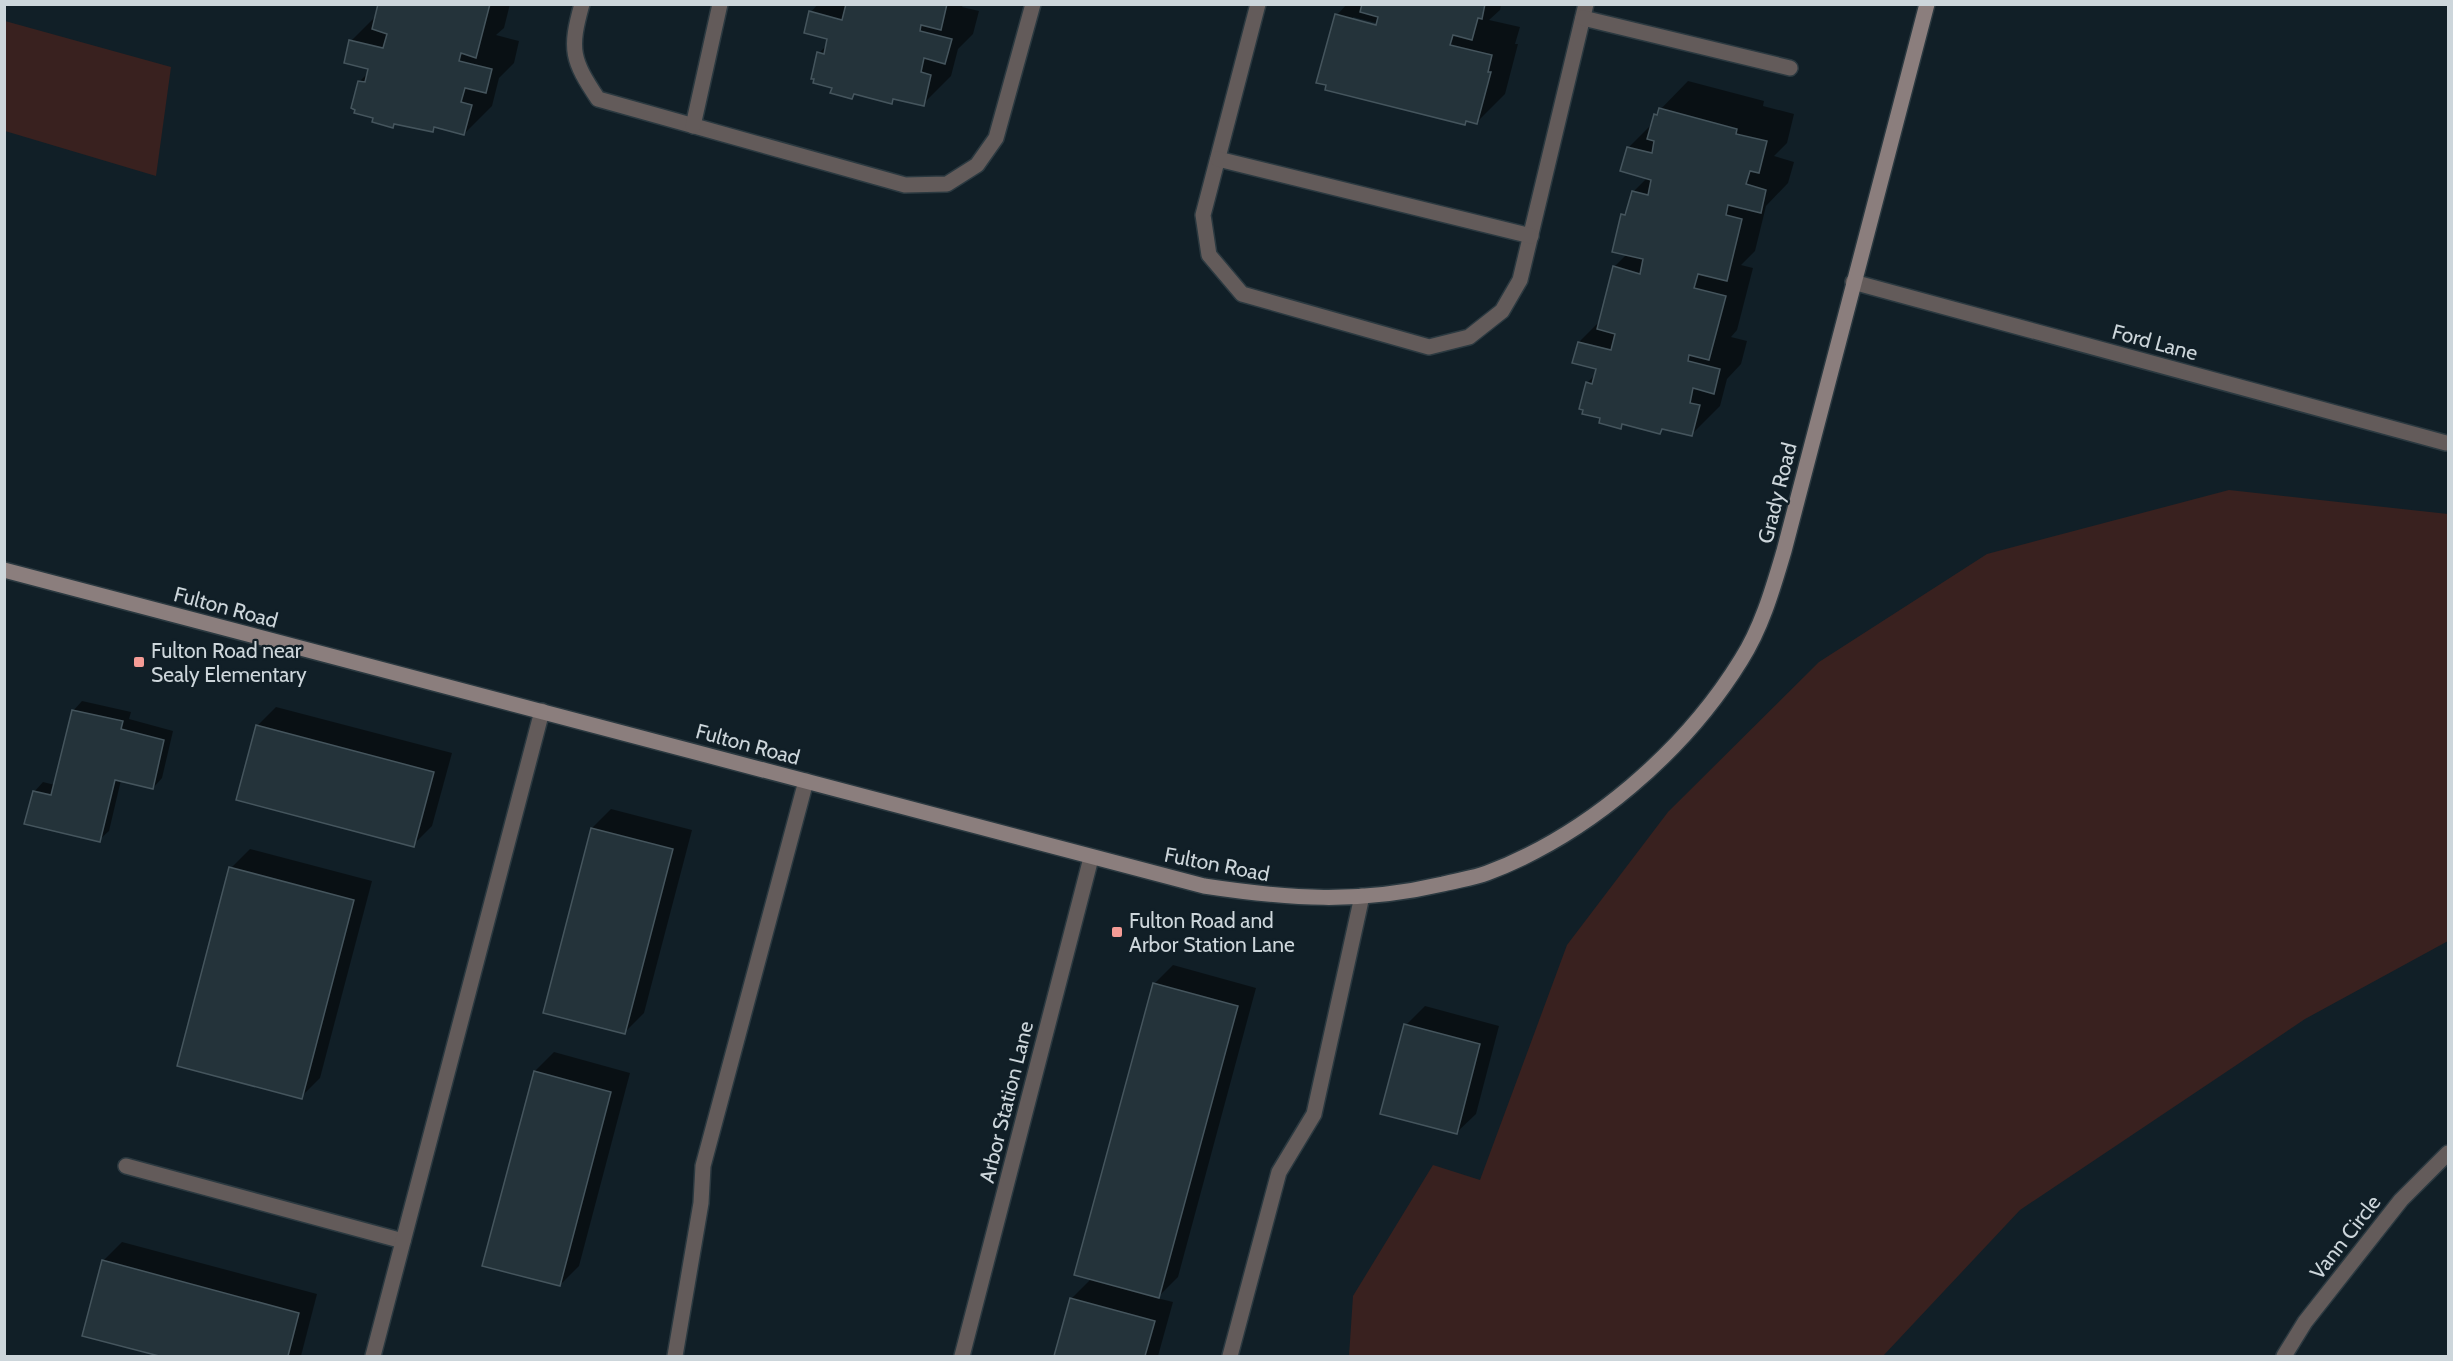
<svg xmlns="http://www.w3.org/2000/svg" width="2453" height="1361" viewBox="0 0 2453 1361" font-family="Cabin,sans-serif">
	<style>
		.green { fill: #39211f }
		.shadow { fill: #0007; fill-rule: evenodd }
		.building { fill: #24333a; stroke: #45555d; stroke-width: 1.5 }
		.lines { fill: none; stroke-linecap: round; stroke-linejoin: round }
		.lane-casing { stroke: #2b3940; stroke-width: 18 }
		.street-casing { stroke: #2b3940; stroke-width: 18 }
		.secondary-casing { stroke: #2b3940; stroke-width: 18 }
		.lane { stroke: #635b5a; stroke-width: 15 }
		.street { stroke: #635b5a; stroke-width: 15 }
		.secondary { stroke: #8b7e7d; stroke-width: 15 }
		.poi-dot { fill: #f59c96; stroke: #111f27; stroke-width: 2 }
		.labels { text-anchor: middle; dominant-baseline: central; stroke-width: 4.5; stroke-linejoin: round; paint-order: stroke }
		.street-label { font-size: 21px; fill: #cdd6db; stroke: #111f27 }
		.poi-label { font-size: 21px; fill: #cdd6db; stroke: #111f27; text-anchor: start }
	</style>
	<rect width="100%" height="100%" fill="#111f27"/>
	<g class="green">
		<path d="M 5,21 L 171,67 L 156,176 L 5,131 Z"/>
		<path d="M 2229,490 L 2448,514 L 2448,941 L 2305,1019 L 2020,1210 L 1883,1356 L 1349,1356 L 1353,1296 L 1433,1165 L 1480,1180 L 1567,945 L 1668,812 L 1819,662 L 1987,554 Z"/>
	</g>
	<g class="shadow">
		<path d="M 379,4 L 510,4 L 504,28 L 496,35 L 519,41 L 514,63 L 499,78 L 492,106 L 464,134 L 437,126 L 432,131 L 397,123 L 393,126 L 374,117 L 359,82 L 369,72 L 370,68 L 351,41 L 377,15 Z"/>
		<path d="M 818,4 L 964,4 L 962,7 L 979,11 L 973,34 L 958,49 L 951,76 L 923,104 L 896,98 L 891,102 L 856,93 L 852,97 L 833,87 L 819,53 L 828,44 L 829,38 L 811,12 Z"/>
		<path d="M 1347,4 L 1501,4 L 1500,10 L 1489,20 L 1520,27 L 1515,44 L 1518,44 L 1505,94 L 1477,122 L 1468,120 L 1465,123 L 1337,15 ZM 1353,17 L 1384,25 L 1383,28 L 1353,20 Z"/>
		<path d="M 1688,81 L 1764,101 L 1763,106 L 1794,114 L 1787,143 L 1774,156 L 1794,162 L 1788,183 L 1766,206 L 1755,251 L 1741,265 L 1753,268 L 1737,330 L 1731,337 L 1747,341 L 1741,364 L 1727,379 L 1720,406 L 1692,434 L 1664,428 L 1660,432 L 1624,423 L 1620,427 L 1602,417 L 1587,383 L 1596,374 L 1598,368 L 1579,342 L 1600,321 L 1614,267 L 1627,254 L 1623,215 L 1628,209 L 1633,192 L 1648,177 L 1628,148 L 1653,123 L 1655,115 Z"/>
		<path d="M 82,701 L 131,712 L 129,719 L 173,731 L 162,778 L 153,788 L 121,780 L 109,831 L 99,840 L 34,792 L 43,782 L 55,785 L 73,711 Z"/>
		<path d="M 276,707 L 452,753 L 432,826 L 413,845 L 257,726 Z"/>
		<path d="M 611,809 L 692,830 L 644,1013 L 625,1032 L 592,828 Z"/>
		<path d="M 250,849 L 372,881 L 320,1078 L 301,1097 L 231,868 Z"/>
		<path d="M 1173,965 L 1256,988 L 1178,1277 L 1157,1298 L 1173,1302 L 1158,1356 L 1056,1356 L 1071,1299 L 1092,1278 L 1154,984 Z"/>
		<path d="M 1425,1006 L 1499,1026 L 1476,1114 L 1456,1133 L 1406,1025 Z"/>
		<path d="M 554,1052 L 630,1073 L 579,1266 L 560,1285 L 535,1071 Z"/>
		<path d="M 122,1242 L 317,1294 L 301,1356 L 164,1356 L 84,1335 L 103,1261 Z"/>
	</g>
	<g class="building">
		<path d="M 378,4 L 490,4 L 476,58 L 461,53 L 459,61 L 492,69 L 486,93 L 465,88 L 461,102 L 472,105 L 464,135 L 434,127 L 433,132 L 394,124 L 393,128 L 372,122 L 373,118 L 354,113 L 355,110 L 351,108 L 358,81 L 365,82 L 368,69 L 344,63 L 349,40 L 383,48 L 387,34 L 372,29 Z"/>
		<path d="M 846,4 L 947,4 L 941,30 L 921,25 L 920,31 L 952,39 L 945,64 L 924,58 L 921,72 L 931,75 L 924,106 L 893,99 L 892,104 L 854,94 L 852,99 L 830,93 L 832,88 L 813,83 L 814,79 L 811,79 L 817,52 L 824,54 L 827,39 L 804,33 L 809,11 L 842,20 Z"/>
		<path d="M 1362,4 L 1485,4 L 1482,19 L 1478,18 L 1472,40 L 1453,35 L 1450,45 L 1492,55 L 1488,72 L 1491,72 L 1477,124 L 1466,121 L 1465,125 L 1325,90 L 1326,85 L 1316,83 L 1335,14 L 1376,25 L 1378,17 L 1360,12 Z"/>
		<path d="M 1659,108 L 1737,129 L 1736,134 L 1767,141 L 1759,173 L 1750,171 L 1746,184 L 1766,190 L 1761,213 L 1728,205 L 1726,215 L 1742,219 L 1727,281 L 1698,274 L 1694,288 L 1726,296 L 1709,360 L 1689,355 L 1688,361 L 1720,369 L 1714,394 L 1693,388 L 1690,403 L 1700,405 L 1692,436 L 1662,429 L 1660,434 L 1622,424 L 1621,429 L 1599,423 L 1600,418 L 1582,414 L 1583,410 L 1579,409 L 1586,382 L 1592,384 L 1596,369 L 1572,363 L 1578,342 L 1611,350 L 1615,334 L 1597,329 L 1613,266 L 1640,274 L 1643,259 L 1612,252 L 1621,214 L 1625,215 L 1632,191 L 1648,195 L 1651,180 L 1620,171 L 1627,147 L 1652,153 L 1654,141 L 1647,139 L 1654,114 L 1657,115 Z"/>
		<path d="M 72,710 L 123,721 L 121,729 L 164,740 L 153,789 L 115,780 L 100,842 L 24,824 L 33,791 L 51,795 Z"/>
		<path d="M 256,725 L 434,772 L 414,847 L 236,800 Z"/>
		<path d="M 591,828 L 673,849 L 625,1034 L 543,1013 Z"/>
		<path d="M 229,867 L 354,900 L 302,1099 L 177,1066 Z"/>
		<path d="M 1153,983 L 1238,1006 L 1159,1298 L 1074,1275 Z"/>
		<path d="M 1404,1024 L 1480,1044 L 1457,1134 L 1380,1114 Z"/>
		<path d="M 534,1071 L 611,1092 L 560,1286 L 482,1266 Z"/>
		<path d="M 102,1260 L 299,1313 L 288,1356 L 159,1356 L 82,1336 Z"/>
		<path d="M 1070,1298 L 1155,1321 L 1145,1356 L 1054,1356 Z"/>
	</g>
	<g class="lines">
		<defs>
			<g id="lane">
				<path d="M 582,4 C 569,50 572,60 598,99 L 905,185 L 947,184 L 977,165 L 996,138 L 1033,4"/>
				<path d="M 1258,4 L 1203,215 L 1209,255 L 1242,294 L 1429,347 L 1469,337 L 1502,311 L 1520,280 L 1586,4"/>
				<path d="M 1583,18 L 1790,68"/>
				<path d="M 693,126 L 720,4"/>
				<path d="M 1218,159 L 1531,236"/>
				<path d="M 126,1166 L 403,1241"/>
				<path d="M 373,1356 L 542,711"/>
				<path d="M 675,1356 L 701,1203 L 703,1166 L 806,781"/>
				<path d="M 962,1356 L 1091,858"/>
				<path d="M 1230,1356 L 1279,1172 L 1314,1114 L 1362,896"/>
			</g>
			<g id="street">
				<path d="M 1853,282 L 2446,443"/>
				<path d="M 2284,1356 L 2305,1322 L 2401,1200 L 2448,1153"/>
			</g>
			<path id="secondary" d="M 4,570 L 1204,886 C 1290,899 1358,904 1443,884 C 1458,880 1474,878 1487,873 C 1588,835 1685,751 1741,660 C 1762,627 1773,588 1784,551 L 1927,4"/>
		</defs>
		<use href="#lane" class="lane-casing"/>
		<use href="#street" class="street-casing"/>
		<use href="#secondary" class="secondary-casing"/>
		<use href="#lane" class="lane"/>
		<use href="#street" class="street"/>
		<use href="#secondary" class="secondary"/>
	</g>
	<g class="poi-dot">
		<rect x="133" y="656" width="12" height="12" rx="3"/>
		<rect x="1111" y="926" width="12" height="12" rx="3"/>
	</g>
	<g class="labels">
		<g class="street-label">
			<text transform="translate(2155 342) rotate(15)">Ford Lane</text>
			<text transform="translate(1777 493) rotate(-76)">Grady Road</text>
			<text transform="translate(226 607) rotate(15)">Fulton Road</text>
			<text transform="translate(748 744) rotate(15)">Fulton Road</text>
			<text transform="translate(1217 864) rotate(11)">Fulton Road</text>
			<text transform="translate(1006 1102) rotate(-76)">Arbor Station Lane</text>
			<text transform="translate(2345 1237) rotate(-52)">Vann Circle</text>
		</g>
		<g class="poi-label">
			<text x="151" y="650">Fulton Road near<tspan x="151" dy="24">Sealy Elementary</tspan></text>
			<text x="1129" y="920">Fulton Road and<tspan x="1129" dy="24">Arbor Station Lane</tspan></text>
		</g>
	</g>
	<rect width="2453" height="1361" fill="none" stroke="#cdd6db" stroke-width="12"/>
</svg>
